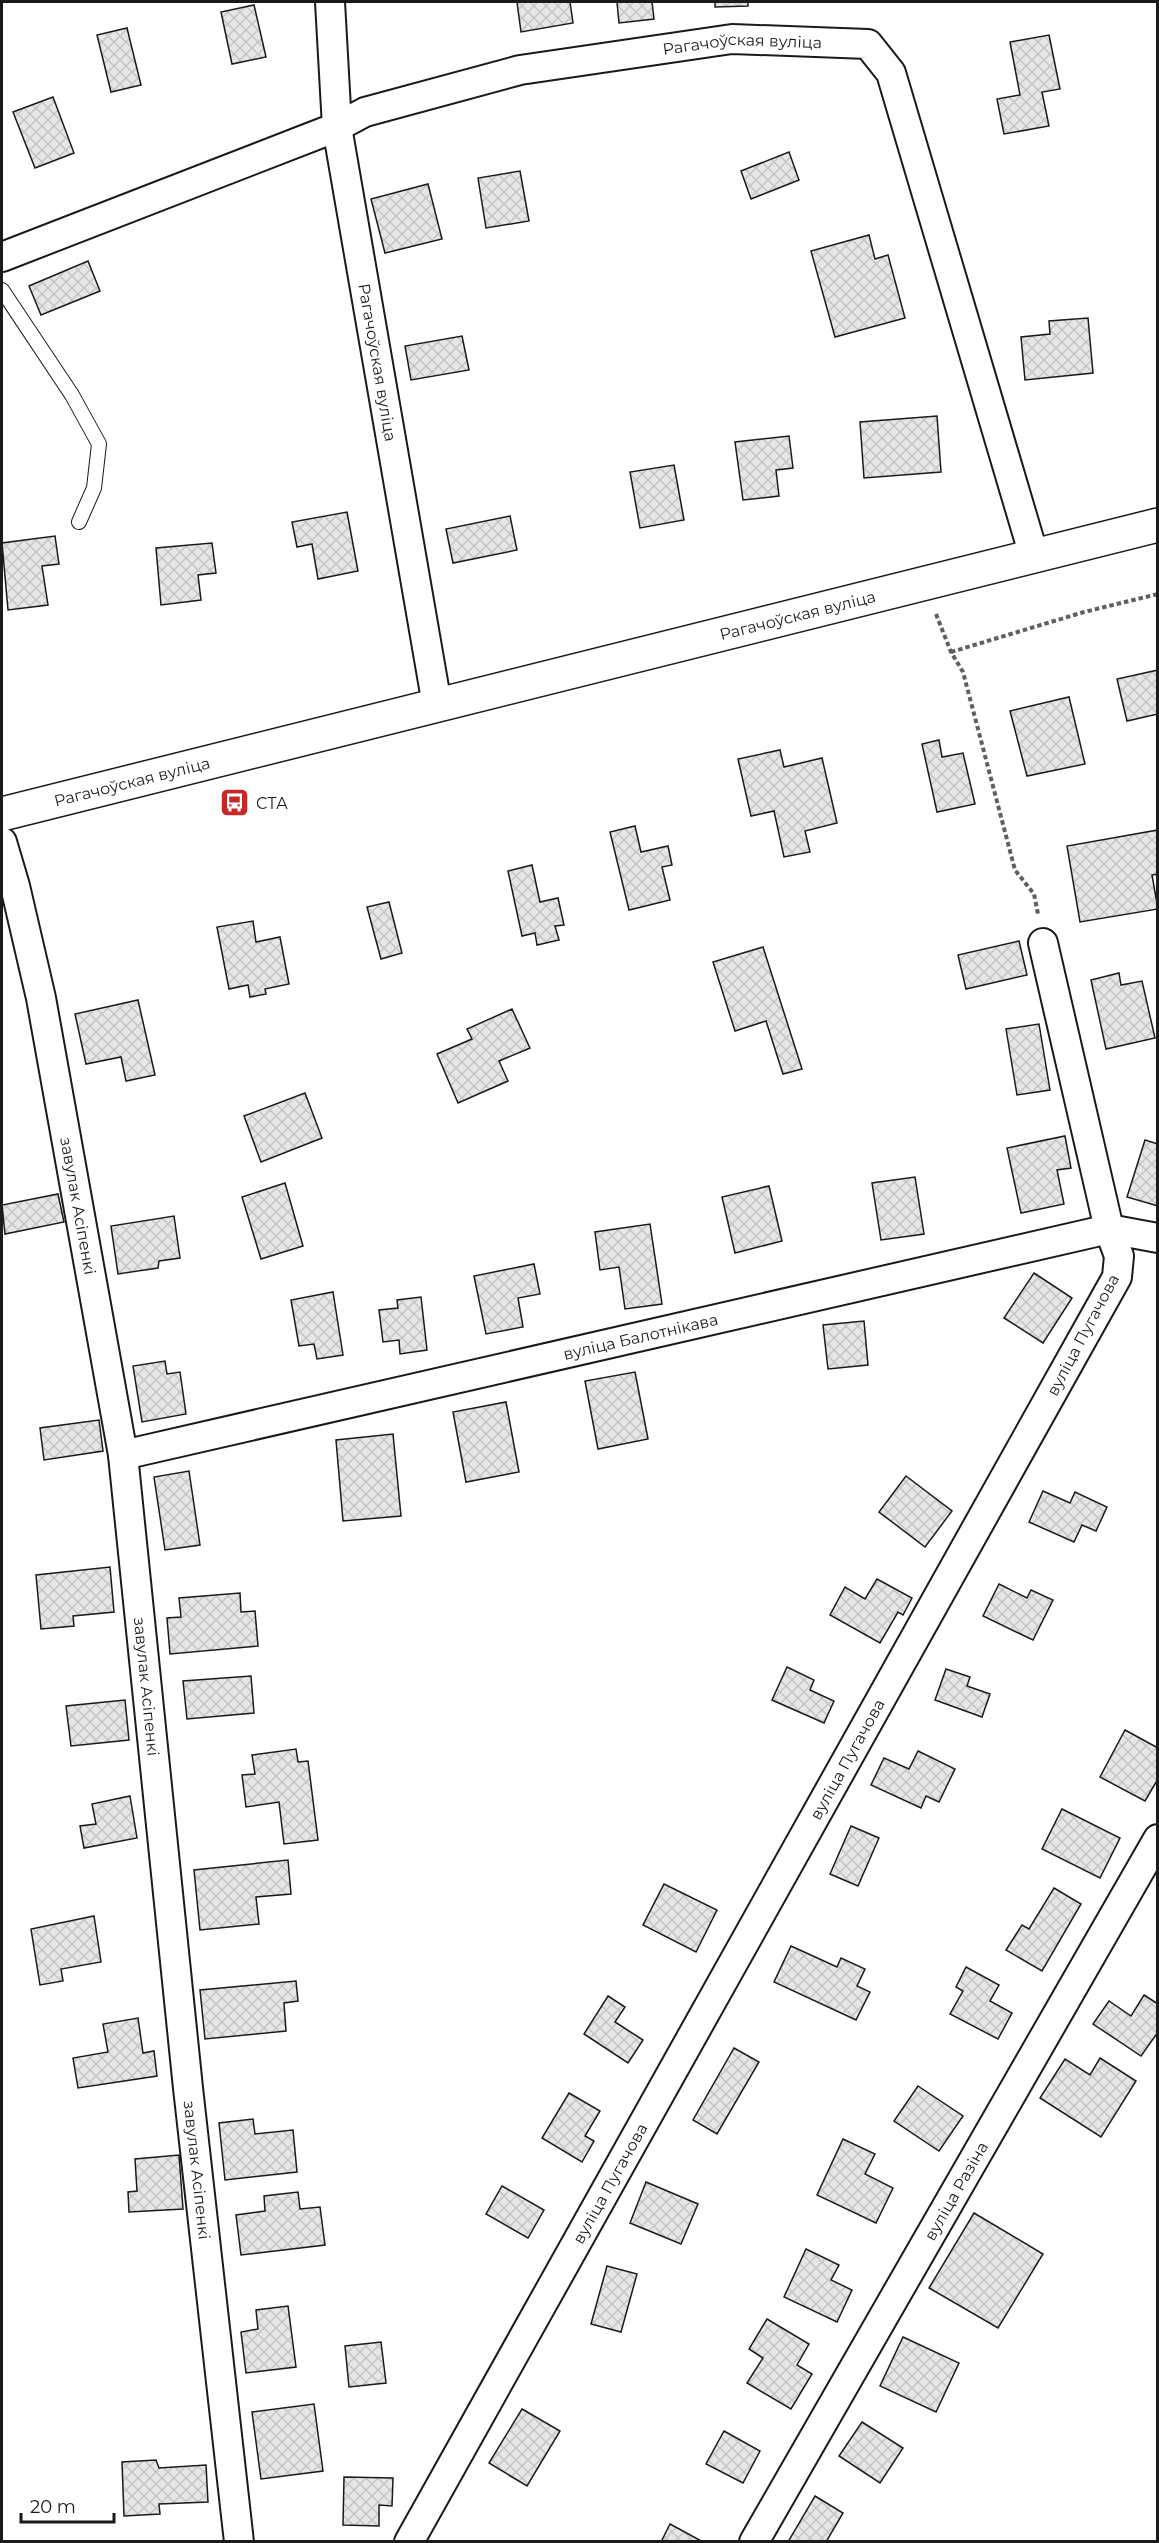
<svg xmlns="http://www.w3.org/2000/svg" width="1159" height="2543" viewBox="0 0 1159 2543" font-family="Montserrat,sans-serif">
	<style>
		.building { fill: url(#building-cross-hatch); stroke: #1a1a1a; stroke-width: 1.5 }
		.lines { fill: none; stroke-linecap: round; stroke-linejoin: round }
		.service-casing { stroke: #1a1a1a; stroke-width: 16 }
		.minor-casing { stroke: #1a1a1a; stroke-width: 32 }
		.primary-casing { stroke: #1a1a1a; stroke-width: 36 }
		.path { stroke: #5f5f5f; stroke-width: 4; stroke-dasharray: 4.5 3; stroke-linecap: butt }
		.service { stroke: #fff; stroke-width: 14 }
		.minor { stroke: #fff; stroke-width: 28 }
		.primary { stroke: #fff; stroke-width: 33 }
		.labels { text-anchor: middle; dominant-baseline: central; stroke-width: 4.5; stroke-linejoin: round; paint-order: stroke }
		.street-label { font-size: 16px; fill: #1a1a1a; stroke: #fff }
		.poi-label { font-size: 16px; fill: #1a1a1a; stroke: #fff; text-anchor: start }
	</style>
	<defs>
		<pattern id="building-cross-hatch" width="8" height="8" patternUnits="userSpaceOnUse" patternTransform="scale(1.5)"><rect width="8" height="8" fill="#e6e6e6"/><path d="M0 0l8 8M0 8l8-8" fill="none" stroke="#c5c5c5"/></pattern>
	</defs>
	<rect width="100%" height="100%" fill="#fff"/>
	<g class="building">
		<path d="M 517,2 L 570,2 L 573,23 L 521,32 Z"/>
		<path d="M 617,2 L 652,2 L 654,19 L 619,23 Z"/>
		<path d="M 715,2 L 748,2 L 748,6 L 715,7 Z"/>
		<path d="M 254,5 L 266,57 L 232,64 L 221,12 Z"/>
		<path d="M 127,28 L 141,85 L 111,92 L 97,35 Z"/>
		<path d="M 1049,35 L 1060,89 L 1042,92 L 1049,126 L 1004,134 L 997,99 L 1020,95 L 1010,42 Z"/>
		<path d="M 53,97 L 74,153 L 35,168 L 13,112 Z"/>
		<path d="M 789,152 L 799,180 L 751,199 L 741,171 Z"/>
		<path d="M 520,171 L 529,221 L 486,228 L 478,178 Z"/>
		<path d="M 428,184 L 442,239 L 385,253 L 371,199 Z"/>
		<path d="M 869,235 L 875,259 L 888,255 L 905,318 L 835,337 L 811,251 Z"/>
		<path d="M 88,261 L 100,291 L 41,315 L 29,286 Z"/>
		<path d="M 1088,318 L 1093,373 L 1025,380 L 1021,337 L 1050,334 L 1049,321 Z"/>
		<path d="M 462,336 L 469,370 L 411,380 L 405,346 Z"/>
		<path d="M 937,416 L 941,472 L 864,478 L 860,422 Z"/>
		<path d="M 789,436 L 793,468 L 776,470 L 779,496 L 743,500 L 735,442 Z"/>
		<path d="M 674,465 L 684,520 L 640,528 L 630,472 Z"/>
		<path d="M 347,512 L 358,571 L 318,579 L 312,544 L 297,547 L 292,522 Z"/>
		<path d="M 510,516 L 517,550 L 453,563 L 446,529 Z"/>
		<path d="M 55,536 L 59,564 L 42,566 L 48,605 L 8,610 L 2,543 Z"/>
		<path d="M 212,543 L 216,573 L 198,575 L 201,600 L 161,605 L 156,548 Z"/>
		<path d="M 1158,670 L 1158,714 L 1127,721 L 1117,679 Z"/>
		<path d="M 1069,697 L 1085,764 L 1027,776 L 1010,711 Z"/>
		<path d="M 939,740 L 942,757 L 963,753 L 975,804 L 937,812 L 922,744 Z"/>
		<path d="M 780,750 L 784,767 L 822,758 L 837,823 L 805,831 L 810,852 L 784,857 L 774,811 L 751,816 L 738,759 Z"/>
		<path d="M 635,826 L 641,852 L 668,846 L 672,865 L 662,867 L 670,900 L 629,910 L 610,832 Z"/>
		<path d="M 1158,830 L 1158,874 L 1152,875 L 1158,909 L 1080,922 L 1067,846 Z"/>
		<path d="M 532,865 L 540,902 L 558,898 L 564,925 L 555,926 L 559,940 L 537,945 L 535,933 L 522,936 L 508,871 Z"/>
		<path d="M 389,902 L 402,953 L 381,959 L 367,907 Z"/>
		<path d="M 253,921 L 256,942 L 280,937 L 289,984 L 265,989 L 266,994 L 250,997 L 248,985 L 229,989 L 217,927 Z"/>
		<path d="M 1019,941 L 1027,975 L 966,989 L 958,955 Z"/>
		<path d="M 763,947 L 802,1069 L 783,1074 L 766,1021 L 735,1031 L 713,962 Z"/>
		<path d="M 1119,973 L 1121,985 L 1142,981 L 1155,1038 L 1106,1049 L 1091,980 Z"/>
		<path d="M 138,1000 L 155,1075 L 126,1081 L 121,1057 L 86,1064 L 75,1014 Z"/>
		<path d="M 512,1009 L 530,1048 L 499,1061 L 508,1081 L 458,1103 L 437,1054 L 472,1039 L 467,1029 Z"/>
		<path d="M 1039,1024 L 1050,1090 L 1017,1095 L 1006,1029 Z"/>
		<path d="M 305,1093 L 322,1138 L 261,1162 L 244,1116 Z"/>
		<path d="M 1065,1136 L 1071,1168 L 1057,1170 L 1064,1204 L 1021,1213 L 1007,1148 Z"/>
		<path d="M 1145,1140 L 1158,1144 L 1158,1206 L 1127,1197 Z"/>
		<path d="M 915,1177 L 924,1234 L 881,1240 L 872,1183 Z"/>
		<path d="M 285,1183 L 303,1246 L 261,1259 L 242,1197 Z"/>
		<path d="M 769,1186 L 782,1241 L 735,1253 L 722,1197 Z"/>
		<path d="M 58,1194 L 64,1222 L 5,1234 L 2,1205 Z"/>
		<path d="M 174,1216 L 180,1258 L 159,1261 L 158,1268 L 118,1274 L 111,1226 Z"/>
		<path d="M 650,1224 L 662,1304 L 625,1309 L 619,1267 L 600,1270 L 595,1232 Z"/>
		<path d="M 534,1264 L 540,1294 L 518,1298 L 523,1327 L 486,1334 L 474,1276 Z"/>
		<path d="M 1034,1273 L 1072,1298 L 1043,1343 L 1004,1318 Z"/>
		<path d="M 333,1292 L 343,1355 L 317,1359 L 314,1344 L 299,1346 L 291,1300 Z"/>
		<path d="M 421,1297 L 427,1350 L 400,1354 L 399,1340 L 383,1342 L 379,1310 L 398,1308 L 397,1300 Z"/>
		<path d="M 864,1321 L 868,1365 L 828,1369 L 823,1325 Z"/>
		<path d="M 165,1361 L 167,1374 L 180,1372 L 186,1414 L 142,1422 L 133,1366 Z"/>
		<path d="M 635,1372 L 648,1439 L 598,1449 L 585,1381 Z"/>
		<path d="M 506,1402 L 519,1472 L 466,1482 L 453,1412 Z"/>
		<path d="M 99,1420 L 103,1451 L 44,1460 L 40,1428 Z"/>
		<path d="M 393,1434 L 401,1516 L 343,1521 L 336,1440 Z"/>
		<path d="M 189,1471 L 200,1545 L 165,1550 L 154,1477 Z"/>
		<path d="M 906,1476 L 952,1511 L 925,1547 L 879,1512 Z"/>
		<path d="M 1043,1491 L 1070,1503 L 1075,1492 L 1107,1507 L 1096,1531 L 1082,1525 L 1074,1542 L 1029,1522 Z"/>
		<path d="M 110,1567 L 114,1612 L 73,1616 L 74,1626 L 41,1629 L 36,1575 Z"/>
		<path d="M 877,1579 L 912,1598 L 903,1615 L 898,1612 L 880,1643 L 830,1615 L 845,1587 L 865,1599 Z"/>
		<path d="M 999,1584 L 1027,1598 L 1031,1590 L 1053,1600 L 1033,1640 L 983,1616 Z"/>
		<path d="M 240,1593 L 241,1612 L 255,1611 L 258,1646 L 170,1654 L 167,1618 L 181,1617 L 179,1598 Z"/>
		<path d="M 787,1667 L 814,1680 L 810,1690 L 834,1701 L 824,1723 L 772,1700 Z"/>
		<path d="M 946,1669 L 970,1677 L 967,1686 L 990,1694 L 982,1717 L 935,1700 Z"/>
		<path d="M 251,1676 L 254,1713 L 187,1719 L 183,1681 Z"/>
		<path d="M 125,1700 L 129,1740 L 71,1746 L 66,1706 Z"/>
		<path d="M 1125,1730 L 1158,1748 L 1158,1779 L 1145,1801 L 1100,1777 Z"/>
		<path d="M 296,1749 L 298,1762 L 308,1761 L 318,1840 L 284,1844 L 279,1802 L 246,1807 L 242,1775 L 255,1774 L 252,1755 Z"/>
		<path d="M 918,1751 L 955,1769 L 939,1802 L 926,1796 L 921,1808 L 871,1785 L 884,1758 L 909,1769 Z"/>
		<path d="M 130,1796 L 137,1838 L 84,1848 L 80,1826 L 96,1824 L 92,1804 Z"/>
		<path d="M 1062,1809 L 1120,1838 L 1100,1878 L 1042,1849 Z"/>
		<path d="M 851,1826 L 879,1838 L 858,1886 L 830,1874 Z"/>
		<path d="M 288,1860 L 291,1894 L 256,1897 L 259,1924 L 200,1930 L 194,1870 Z"/>
		<path d="M 664,1884 L 717,1910 L 696,1952 L 643,1925 Z"/>
		<path d="M 1054,1888 L 1081,1904 L 1042,1971 L 1006,1950 L 1022,1925 L 1029,1929 Z"/>
		<path d="M 94,1916 L 101,1962 L 61,1969 L 63,1981 L 40,1985 L 31,1929 Z"/>
		<path d="M 791,1946 L 837,1967 L 841,1958 L 865,1969 L 857,1986 L 870,1992 L 856,2020 L 774,1982 Z"/>
		<path d="M 966,1967 L 999,1985 L 990,2001 L 1012,2013 L 998,2039 L 950,2014 L 963,1991 L 956,1987 Z"/>
		<path d="M 296,1981 L 298,2001 L 284,2003 L 286,2031 L 205,2039 L 200,1990 Z"/>
		<path d="M 1144,1995 L 1158,2004 L 1158,2032 L 1141,2056 L 1093,2024 L 1109,2001 L 1131,2016 Z"/>
		<path d="M 608,1996 L 625,2007 L 615,2022 L 643,2040 L 628,2063 L 584,2034 Z"/>
		<path d="M 138,2018 L 143,2053 L 154,2051 L 157,2076 L 78,2088 L 73,2058 L 108,2052 L 103,2024 Z"/>
		<path d="M 734,2048 L 759,2062 L 717,2134 L 693,2120 Z"/>
		<path d="M 1100,2058 L 1136,2081 L 1101,2137 L 1040,2098 L 1065,2059 L 1090,2075 Z"/>
		<path d="M 918,2086 L 963,2116 L 939,2151 L 894,2121 Z"/>
		<path d="M 569,2093 L 600,2111 L 585,2136 L 594,2141 L 582,2162 L 542,2138 Z"/>
		<path d="M 253,2119 L 255,2134 L 293,2130 L 297,2172 L 225,2180 L 219,2123 Z"/>
		<path d="M 843,2139 L 875,2154 L 865,2174 L 893,2188 L 876,2223 L 817,2195 Z"/>
		<path d="M 179,2155 L 183,2209 L 129,2212 L 128,2192 L 137,2191 L 135,2159 Z"/>
		<path d="M 646,2182 L 698,2204 L 681,2244 L 630,2223 Z"/>
		<path d="M 502,2186 L 544,2210 L 528,2238 L 486,2214 Z"/>
		<path d="M 298,2192 L 300,2209 L 320,2207 L 325,2245 L 241,2255 L 236,2215 L 265,2211 L 264,2196 Z"/>
		<path d="M 974,2213 L 1043,2254 L 998,2328 L 929,2288 Z"/>
		<path d="M 806,2249 L 839,2265 L 831,2280 L 852,2290 L 837,2322 L 784,2297 Z"/>
		<path d="M 607,2266 L 637,2274 L 621,2332 L 591,2324 Z"/>
		<path d="M 288,2306 L 296,2367 L 246,2373 L 241,2332 L 258,2329 L 256,2310 Z"/>
		<path d="M 767,2319 L 809,2344 L 797,2365 L 812,2374 L 791,2409 L 747,2383 L 763,2358 L 749,2349 Z"/>
		<path d="M 903,2337 L 959,2363 L 936,2412 L 880,2386 Z"/>
		<path d="M 381,2342 L 386,2383 L 349,2387 L 345,2346 Z"/>
		<path d="M 314,2404 L 323,2471 L 261,2479 L 252,2412 Z"/>
		<path d="M 522,2409 L 560,2431 L 527,2486 L 489,2463 Z"/>
		<path d="M 862,2422 L 903,2448 L 880,2483 L 839,2456 Z"/>
		<path d="M 724,2431 L 760,2451 L 743,2483 L 706,2464 Z"/>
		<path d="M 156,2460 L 159,2468 L 206,2465 L 208,2502 L 159,2504 L 160,2514 L 124,2516 L 122,2462 Z"/>
		<path d="M 344,2477 L 393,2478 L 392,2506 L 379,2505 L 379,2526 L 343,2525 Z"/>
		<path d="M 815,2496 L 843,2513 L 826,2542 L 788,2542 Z"/>
		<path d="M 670,2524 L 703,2542 L 661,2542 Z"/>
	</g>
	<g class="lines">
		<defs>
			<path id="service" d="M 2,290 L 72,395 L 99,444 L 94,488 L 79,522"/>
			<g id="minor">
				<path id="s1" d="M 330,2 L 337,127 L 437,705"/>
				<path id="s2" d="M 2,257 L 337,127 L 365,112 L 520,70 L 732,39 L 868,44 L 891,73 L 1034,556"/>
				<path id="s3" d="M 2,842 L 15,886 L 41,998 L 123,1455 L 188,2088 L 239,2542"/>
				<path id="s4" d="M 123,1455 L 1109,1229 L 1158,1238"/>
				<path id="s5" d="M 409,2542 L 1117,1277 L 1119,1256 L 1109,1229 L 1043,943"/>
				<path id="s6" d="M 754,2542 L 1158,1839"/>
			</g>
			<g id="primary">
				<path id="s7" d="M 2,814 L 1158,525"/>
			</g>
		</defs>
		<use href="#service" class="service-casing"/>
		<use href="#minor" class="minor-casing"/>
		<use href="#primary" class="primary-casing"/>
		<g class="path">
			<path d="M 936,614 L 951,652 L 963,672 L 1015,870 L 1034,894 L 1038,914"/>
			<path d="M 951,652 L 1084,612 L 1158,594"/>
		</g>
		<use href="#service" class="service"/>
		<use href="#minor" class="minor"/>
		<use href="#primary" class="primary"/>
	</g>
	<defs>
		<symbol id="bus-square" viewBox="-11 -11 22 22"><rect x="-9" y="-9" width="18" height="18" rx="4" fill="#c62828" stroke="#fff"/><path d="M-5-6H5V4H4V6H2V4H-2V6H-4V4H-5ZM-3.5-4V0h7V-4ZM-3.5 1.2v1.5H-2V1.2ZM2 1.2v1.5H3.5V1.2Z" fill="#fff"/></symbol>
	</defs>
	<g fill-rule="evenodd">
		<use href="#bus-square" x="218" y="786" width="33" height="33"/>
	</g>
	<g class="labels">
		<g class="street-label">
			<text stroke="none"><textPath href="#s2" startOffset="776">Рагачоўская вуліца</textPath></text>
			<text stroke="none"><textPath href="#s1" startOffset="364">Рагачоўская вуліца</textPath></text>
			<text stroke="none"><textPath href="#s7" startOffset="820">Рагачоўская вуліца</textPath></text>
			<text stroke="none"><textPath href="#s7" startOffset="134">Рагачоўская вуліца</textPath></text>
			<text stroke="none"><textPath href="#s3" startOffset="372">завулак Асіпенкі</textPath></text>
			<text transform="translate(1083 1335) rotate(-62)">вуліца Пугачова</text>
			<text stroke="none"><textPath href="#s4" startOffset="531">вуліца Балотнікава</textPath></text>
			<text stroke="none"><textPath href="#s3" startOffset="858">завулак Асіпенкі</textPath></text>
			<text stroke="none"><textPath href="#s5" startOffset="897">вуліца Пугачова</textPath></text>
			<text stroke="none"><textPath href="#s3" startOffset="1344">завулак Асіпенкі</textPath></text>
			<text stroke="none"><textPath href="#s5" startOffset="411">вуліца Пугачова</textPath></text>
			<text stroke="none"><textPath href="#s6" startOffset="405">вуліца Разіна</textPath></text>
		</g>
		<g class="poi-label">
			<text x="256" y="803">СТА</text>
		</g>
	</g>
	<rect width="1159" height="2543" fill="none" stroke="#1a1a1a" stroke-width="6"/>
	<path d="M21 2513v9h93v-9" fill="none" stroke="#1a1a1a" stroke-width="3"/>
	<text x="30" y="2513" font-size="18" fill="#1a1a1a" stroke="#ffffff" stroke-width="4.5" paint-order="stroke">20 m</text>
</svg>
